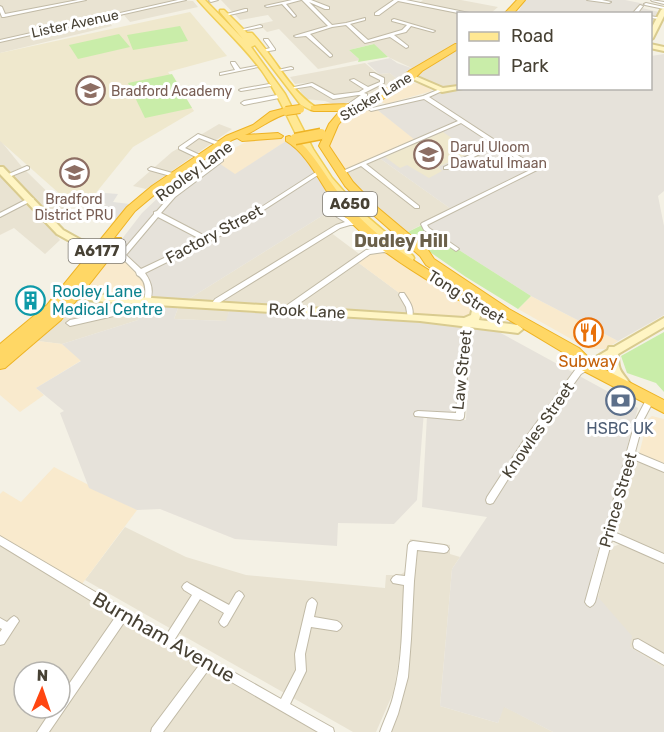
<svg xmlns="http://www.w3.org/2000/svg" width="664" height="732" viewBox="0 0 664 732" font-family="Rubik,sans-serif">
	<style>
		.residential { fill: #e9e3d2; fill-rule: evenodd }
		.commercial { fill: #f9eacd }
		.industrial { fill: #e6e2da }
		.education { fill: #efe8cd }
		.green { fill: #c9eda9 }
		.parking { fill: #e4e2dd }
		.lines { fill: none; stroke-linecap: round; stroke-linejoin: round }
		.street-casing { stroke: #c1baa6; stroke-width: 2 }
		.secondary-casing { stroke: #d9cb8f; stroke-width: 4 }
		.primary-casing { stroke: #f1ce56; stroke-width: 3 }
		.highway-casing { stroke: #eeb324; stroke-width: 2 }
		.street { fill: #fff; fill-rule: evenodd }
		.secondary { fill: #fff5c4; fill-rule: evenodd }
		.primary { fill: #ffe893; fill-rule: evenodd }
		.highway { fill: #ffd765; fill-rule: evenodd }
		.highway-bridge-far1-casing { stroke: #eeb324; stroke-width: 10; stroke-linecap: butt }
		.highway-bridge-casing { stroke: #eeb324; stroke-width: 13; stroke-linecap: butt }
		.highway-bridge-far1 { stroke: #ffd765; stroke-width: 8 }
		.highway-bridge { stroke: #ffd765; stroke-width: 10 }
		.labels { text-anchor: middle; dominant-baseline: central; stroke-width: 6; stroke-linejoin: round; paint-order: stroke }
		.far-street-label { font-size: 14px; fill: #474134; stroke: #fff }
		.far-education-label { font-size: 14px; fill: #785e54; stroke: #fff; text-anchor: start }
		.shield { fill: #fff; stroke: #7e7a71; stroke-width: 1.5 }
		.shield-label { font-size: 15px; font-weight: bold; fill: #474134 }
		.street-label { font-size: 16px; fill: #474134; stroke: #fff }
		.culture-label { font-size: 16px; fill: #0d838f; stroke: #fff; text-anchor: start }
		.food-label { font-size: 16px; fill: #c56008; stroke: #fff }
		.service-label { font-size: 16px; fill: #4e5e75; stroke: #fff }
		.neighbourhood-label { font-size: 18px; font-weight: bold; fill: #6b604a; stroke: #fff }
		.near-street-label { font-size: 20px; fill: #474134; stroke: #fff }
	</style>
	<rect width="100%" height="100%" fill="#f4f1e5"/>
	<g class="residential">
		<path d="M 0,0 L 176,0 L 193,1 L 198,7 L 130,22 L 124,15 L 107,19 L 112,26 L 0,53 Z"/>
		<path d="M 221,0 L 394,0 L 418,4 L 423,0 L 461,0 L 498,7 L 491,13 L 458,14 L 458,42 L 414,69 L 388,57 L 373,44 L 349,50 L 360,60 L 318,69 L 279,29 L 267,32 L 259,24 L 273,21 L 268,15 L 240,20 Z"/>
		<path d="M 458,46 L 460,89 L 449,90 L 408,75 Z"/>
		<path d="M 365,63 L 380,76 L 379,74 L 390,73 L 397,79 L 370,94 L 338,106 L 325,101 L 305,99 L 299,89 L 314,82 L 295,84 L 290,77 Z"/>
		<path d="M 219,124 L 232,129 L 146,189 L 133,186 L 172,152 Z"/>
		<path d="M 0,140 L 22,167 L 2,176 L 4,180 L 26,171 L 69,213 L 48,225 L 60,240 L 45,254 L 14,228 L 0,235 Z"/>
		<path d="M 378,157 L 451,209 L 404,234 L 393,235 L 342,173 Z"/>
		<path d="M 333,209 L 351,223 L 330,232 L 362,256 L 356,261 L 402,295 L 410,316 L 230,307 L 227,321 L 174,319 L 179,305 Z"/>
		<path d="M 75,296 L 147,302 L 138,320 L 62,344 L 30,340 Z"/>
		<path d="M 641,462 L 664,471 L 664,668 L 630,647 L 598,597 L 610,548 L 620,544 L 622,535 L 617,526 L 635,463 Z"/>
		<path d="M 125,527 L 186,557 L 246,575 L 385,588 L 386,575 L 400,575 L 406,571 L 410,539 L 450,545 L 450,554 L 460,557 L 452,569 L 440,706 L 498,723 L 503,706 L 553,732 L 385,732 L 396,711 L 412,572 L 394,691 L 376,732 L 353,732 L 85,580 Z"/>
		<path d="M 0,540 L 329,732 L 0,732 ZM 24,672 L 60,672 L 60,708 L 24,708 Z"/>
	</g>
	<g class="commercial">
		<path d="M 412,83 L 423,84 L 432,91 L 386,104 L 381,102 Z"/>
		<path d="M 364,104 L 375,108 L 416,140 L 341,173 L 324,144 L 340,116 Z"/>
		<path d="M 273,134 L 289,139 L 235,175 L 213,159 L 250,140 Z"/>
		<path d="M 384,250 L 449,288 L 508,320 L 467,321 L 410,316 L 402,295 L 356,261 L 368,252 Z"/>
		<path d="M 122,255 L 149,283 L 147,302 L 75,296 L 108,257 Z"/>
		<path d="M 531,296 L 618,341 L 606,349 L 589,349 L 518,309 Z"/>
		<path d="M 30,340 L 62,344 L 82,360 L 36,388 L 44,395 L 20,412 L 0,395 L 0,363 Z"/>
		<path d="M 652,416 L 664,419 L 664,463 L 639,454 L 648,419 Z"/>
		<path d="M 54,467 L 137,510 L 79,588 L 0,540 L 0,494 L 3,491 L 21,502 Z"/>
	</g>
	<g class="industrial">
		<path d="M 525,0 L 625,0 L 645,4 L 642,8 L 659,12 L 651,32 L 650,14 L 517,14 Z"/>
		<path d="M 664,54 L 664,191 L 658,196 L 664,226 L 664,315 L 618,341 L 531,296 L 426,229 L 424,224 L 451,209 L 378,157 L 415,140 L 375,108 L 425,97 L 442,90 L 460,89 L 650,88 L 651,56 Z"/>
		<path d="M 390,58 L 397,63 L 414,69 L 397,79 L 390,73 L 379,74 L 367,63 Z"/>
		<path d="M 289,139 L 293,141 L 331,192 L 333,209 L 179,305 L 174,319 L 226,321 L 229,311 L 460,325 L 461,328 L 455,413 L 424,411 L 417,500 L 394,524 L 338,523 L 337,546 L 235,539 L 160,509 L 137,510 L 89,488 L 60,413 L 64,411 L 36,388 L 81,361 L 62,344 L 138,320 L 151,290 L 122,255 L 108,257 L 142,213 L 162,194 L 213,159 L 235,174 Z"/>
		<path d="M 471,327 L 497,331 L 638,408 L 591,576 L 598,597 L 632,636 L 630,647 L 664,668 L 664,732 L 553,732 L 504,707 L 498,723 L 440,706 L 452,569 L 487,517 L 422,507 L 427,416 L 466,420 Z"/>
	</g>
	<g class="education">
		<path d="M 190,12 L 227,56 L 168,72 L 194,111 L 133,147 L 95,194 L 61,195 L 0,141 L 0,53 Z"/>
		<path d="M 443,132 L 472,152 L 438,167 L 442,171 L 429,178 L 407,165 L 400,168 L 385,157 Z"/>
	</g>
	<g class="green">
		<path d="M 180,26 L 188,41 L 133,50 L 127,35 Z"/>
		<path d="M 119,34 L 130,47 L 78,59 L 69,45 Z"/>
		<path d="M 374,44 L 388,57 L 358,62 L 359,59 L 349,50 Z"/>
		<path d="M 172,74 L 192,108 L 145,118 L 128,83 Z"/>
		<path d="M 424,224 L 426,229 L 531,296 L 518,309 L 466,277 L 404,234 Z"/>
		<path d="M 664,332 L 664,392 L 656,383 L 627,373 L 621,356 Z"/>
	</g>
	<path class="parking" d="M 105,193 L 118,194 L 113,202 L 130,204 L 117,220 L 100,216 L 102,213 L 98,213 L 106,204 L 95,200 Z"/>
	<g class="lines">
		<defs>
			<g id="street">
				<path d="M 78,0 L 86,0 L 4,17 L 2,17 L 0,12 L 0,6 L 2,7 L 5,14 Z"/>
				<path d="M 178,0 L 186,0 L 0,42 L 0,40 Z"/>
				<path d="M 210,0 L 218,0 L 211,2 L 209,1 Z"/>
				<path d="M 292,0 L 301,0 L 286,4 L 296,16 L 294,17 L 282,4 L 267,7 L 265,6 Z"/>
				<path d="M 302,0 L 311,0 L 329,7 L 329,9 L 325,9 L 309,2 L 332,25 L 346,23 L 365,18 L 365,20 L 350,24 L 368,40 L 402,30 L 407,25 L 392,21 L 392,20 L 394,19 L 435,31 L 433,32 L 411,26 L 406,32 L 394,35 L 408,46 L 408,47 L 406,48 L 390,37 L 365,43 L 346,25 L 332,27 L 310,34 L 332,55 L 332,56 L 330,57 L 306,36 L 296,37 L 294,36 L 328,26 Z"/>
				<path d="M 394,0 L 406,0 L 474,14 L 463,14 L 398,1 L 379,15 L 375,15 L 375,13 Z"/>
				<path d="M 587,0 L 602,0 L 611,2 L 609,3 Z"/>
				<path d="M 651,0 L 664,2 L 664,4 L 652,1 Z"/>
				<path d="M 646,3 L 664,7 L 664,9 L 645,5 L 644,4 Z"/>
				<path d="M 640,5 L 643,6 L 637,14 L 632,14 Z"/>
				<path d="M 245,9 L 247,9 L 247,11 L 225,16 L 223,15 Z"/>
				<path d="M 650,16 L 662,18 L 660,19 L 650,18 Z"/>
				<path d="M 260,25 L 262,26 L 262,27 L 241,31 L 239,30 Z"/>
				<path d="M 264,39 L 268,39 L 275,49 L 275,50 L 263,52 L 263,50 L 270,48 L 264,40 Z"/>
				<path d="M 231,62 L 235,62 L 240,69 L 256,66 L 258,67 L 220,75 L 220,73 L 235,70 L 231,63 Z"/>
				<path d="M 291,67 L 293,68 L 293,69 L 280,71 L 278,70 Z"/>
				<path d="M 370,73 L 374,73 L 384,78 L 384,83 L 364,93 L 367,94 L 367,96 L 349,108 L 347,107 L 347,105 L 361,95 L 358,95 L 333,99 L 311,86 L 292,89 L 290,88 L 312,83 L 334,95 L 359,92 L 364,89 L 350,80 L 354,79 L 368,87 L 380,82 L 380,80 L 370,75 Z"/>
				<path d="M 269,84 L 271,85 L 271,86 L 241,91 L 239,90 L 241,89 Z"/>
				<path d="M 440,89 L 444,90 L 429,97 L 539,169 L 427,225 L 429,228 L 458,248 L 459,249 L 456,251 L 424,230 L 421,224 L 422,223 L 532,169 L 497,146 L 448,169 L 444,169 L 444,167 L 493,144 L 461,123 L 366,164 L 419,206 L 419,208 L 415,208 L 361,166 L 343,174 L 341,175 L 338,173 L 458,121 L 424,99 L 371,111 L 368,109 L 423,96 Z"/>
				<path d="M 277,95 L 280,97 L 279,98 L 244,105 L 241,103 L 244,101 Z"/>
				<path d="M 198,134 L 221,143 L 222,144 L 217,145 L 199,138 L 185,148 L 202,156 L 203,157 L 200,159 L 179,149 L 179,147 Z"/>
				<path d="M 221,158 L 223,159 L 223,161 L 175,197 L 161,213 L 207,237 L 232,226 L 316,172 L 318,171 L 321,173 L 236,228 L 145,273 C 152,283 154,292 149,304 L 145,304 L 144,302 C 146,292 147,280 137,275 L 136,272 L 119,255 L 154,214 L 154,212 L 157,211 L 171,195 ZM 158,217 L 202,240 L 141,269 L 126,255 Z"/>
				<path d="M 27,166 L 29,167 L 29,169 L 9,177 L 7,178 L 4,176 Z"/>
				<path d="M 151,167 L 176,174 L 177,175 L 174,177 L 149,170 L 148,169 Z"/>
				<path d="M 331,190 L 334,192 L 334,207 L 341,215 L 355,223 L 355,225 L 350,225 L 340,228 L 219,303 L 215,308 L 211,308 L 210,306 L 215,299 L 336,225 L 345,222 L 337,217 L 328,207 L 328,192 Z"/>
				<path d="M 31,197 L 34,199 L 33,200 L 0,217 L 0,213 Z"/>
				<path d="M 384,248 L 393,250 L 394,252 L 391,254 L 384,252 L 370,254 L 287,312 L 283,312 L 282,310 L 283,308 L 366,250 Z"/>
				<path d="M 400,293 L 404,293 C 409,301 415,308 412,318 L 408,318 L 406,307 L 399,295 Z"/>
				<path d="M 124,299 L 128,299 L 129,301 L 118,315 L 70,326 L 66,323 L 70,320 L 114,311 Z"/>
				<path d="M 467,318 L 471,321 L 464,417 L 463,419 L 460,420 L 415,416 L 414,414 L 415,412 L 418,411 L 456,413 L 463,321 Z"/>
				<path d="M 588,363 L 591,364 L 592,366 L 591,368 L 581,374 L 532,441 L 493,503 L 490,504 L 487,503 L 486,500 L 487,497 L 526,437 L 575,370 Z"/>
				<path d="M 650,397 L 653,398 L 654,400 L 644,419 L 635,452 L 664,464 L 664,472 L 633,459 L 614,532 L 664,554 L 664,563 L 612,540 L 595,602 L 593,605 L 590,607 L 587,605 L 585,602 L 636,419 L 647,398 Z"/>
				<path d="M 0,536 L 167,634 L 192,595 L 184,590 L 182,587 L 184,584 L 187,582 L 190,584 L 229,605 L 236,593 L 239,591 L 242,593 L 244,596 L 242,599 L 227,625 L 224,627 L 221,625 L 219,622 L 224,613 L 200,599 L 175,639 L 281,699 L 296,670 L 295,654 L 307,603 L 309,600 L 312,598 L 315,600 L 317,603 L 314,617 L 337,621 L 340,623 L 342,626 L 340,629 L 337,631 L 311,627 L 305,654 L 306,671 L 290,704 L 333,728 L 334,732 L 318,732 L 209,669 L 163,732 L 151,732 L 152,728 L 200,664 L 125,621 L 49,732 L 37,732 L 53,708 L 60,708 L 60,697 L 116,616 L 0,545 Z"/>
				<path d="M 413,541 L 444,545 L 447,546 L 449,549 L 447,552 L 444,553 L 417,550 L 414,581 L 411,639 L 408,677 L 398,714 L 391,732 L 380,732 C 384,720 390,709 393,697 C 403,661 402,622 404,585 L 393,583 L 391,580 L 393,577 L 396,575 L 405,576 L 408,545 L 410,542 Z"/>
				<path d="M 14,616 L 17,618 L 19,621 L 17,624 L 4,644 L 0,645 L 0,632 L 2,629 L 0,628 L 0,618 L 7,622 L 11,618 Z"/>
				<path d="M 638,639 L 664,654 L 664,665 L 634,648 L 633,644 L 634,640 Z"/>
			</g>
			<g id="secondary">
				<path d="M 664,8 L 664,16 L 653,38 L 650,40 L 650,31 L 661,10 Z"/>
				<path d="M 650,44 L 664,47 L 664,51 L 650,48 Z"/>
				<path d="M 408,73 L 443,88 L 458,86 L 458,88 L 463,88 L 442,92 L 406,76 L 405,75 Z"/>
				<path d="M 0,167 L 3,167 L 63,230 L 81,240 L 104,245 L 105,247 L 104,249 L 101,250 L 75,244 L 57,234 L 0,174 Z"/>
				<path d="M 75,293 L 464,318 L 471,315 L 473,306 L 478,303 L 483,306 L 479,320 L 518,325 L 523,329 L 518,333 L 420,321 L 106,302 L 72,298 L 70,296 Z"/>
				<path d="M 664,318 L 664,327 L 618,354 C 618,373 622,371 631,385 L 630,388 L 622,388 L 608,369 L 608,360 L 594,369 L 586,369 L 585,366 L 586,363 L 608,350 L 609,347 L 614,347 Z"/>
			</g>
			<path id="primary" d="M 198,0 L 205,0 L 243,39 L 220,12 L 220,10 L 224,10 L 247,33 L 252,33 C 274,56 288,88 314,106 L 314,110 L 311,110 L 301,105 L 255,45 L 251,47 L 285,94 L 313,149 L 332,178 L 364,214 L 413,256 L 414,258 L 413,260 C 403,262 394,251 386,245 C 356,219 328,190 308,156 C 291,128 281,98 262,71 C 243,45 219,24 198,0 Z"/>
			<g id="highway">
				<path d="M 517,0 L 525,0 L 513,14 L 504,14 Z"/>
				<path d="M 455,44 L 458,44 L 458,49 L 422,71 L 409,84 L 383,99 L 346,115 L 338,125 L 329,146 L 353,182 L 378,208 L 428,250 L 434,259 L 509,309 L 579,348 L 596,365 L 664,400 L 664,413 L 578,368 L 577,362 L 569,356 L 501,315 L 426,265 L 420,256 L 370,212 L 345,186 L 319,146 L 329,124 L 340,111 L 314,111 L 311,110 L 311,106 C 318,105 349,103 354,105 L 403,80 L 409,71 Z"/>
				<path d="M 286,108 L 291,111 L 289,113 C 273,117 261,128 245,135 L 278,133 L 283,136 L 281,138 L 242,141 L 237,138 L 232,140 L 160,190 L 135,211 L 114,238 L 121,238 L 121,244 L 61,320 L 5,368 L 0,369 L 0,344 L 47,305 L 127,207 L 152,186 L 226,136 L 253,125 L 270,112 Z"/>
				<path d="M 289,136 L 299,141 L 306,148 C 322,167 334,190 351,208 C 384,246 429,270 471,296 L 473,299 L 471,302 C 461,305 448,293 439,287 C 404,266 370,244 343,214 C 323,191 312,157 286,141 L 286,137 Z"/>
			</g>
		</defs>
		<use href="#street" class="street-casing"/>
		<use href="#secondary" class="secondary-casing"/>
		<use href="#primary" class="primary-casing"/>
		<use href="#highway" class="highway-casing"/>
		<use href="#street" class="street"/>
		<use href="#secondary" class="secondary"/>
		<use href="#primary" class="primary"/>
		<use href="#highway" class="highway"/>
		<defs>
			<path id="highway-bridge-far1" d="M 286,111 L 300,109"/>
			<path id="highway-bridge" d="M 295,139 L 321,134"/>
		</defs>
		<use href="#highway-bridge-far1" class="highway-bridge-far1-casing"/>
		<use href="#highway-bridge" class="highway-bridge-casing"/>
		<use href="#highway-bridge-far1" class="highway-bridge-far1"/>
		<use href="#highway-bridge" class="highway-bridge"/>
	</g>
	<defs>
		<symbol id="school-ring" viewBox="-11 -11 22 22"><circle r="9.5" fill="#fff" stroke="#8d6e63" stroke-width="1.5"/><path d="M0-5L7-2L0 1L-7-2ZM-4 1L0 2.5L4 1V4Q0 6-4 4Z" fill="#8d6e63"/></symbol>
		<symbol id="building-ring" viewBox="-11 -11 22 22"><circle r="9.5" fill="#fff" stroke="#0f9aa8" stroke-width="1.5"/><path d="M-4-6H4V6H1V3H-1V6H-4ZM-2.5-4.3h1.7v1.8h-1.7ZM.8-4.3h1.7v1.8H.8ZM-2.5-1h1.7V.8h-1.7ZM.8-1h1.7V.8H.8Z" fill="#0f9aa8"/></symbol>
		<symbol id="restaurant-ring" viewBox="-11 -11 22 22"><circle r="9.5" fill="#fff" stroke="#e8710a" stroke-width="1.5"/><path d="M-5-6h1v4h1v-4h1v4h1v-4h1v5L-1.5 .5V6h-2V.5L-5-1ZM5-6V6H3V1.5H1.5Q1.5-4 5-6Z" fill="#e8710a"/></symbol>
		<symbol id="bank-ring" viewBox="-11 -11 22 22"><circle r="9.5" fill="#fff" stroke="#5c6f8a" stroke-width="1.5"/><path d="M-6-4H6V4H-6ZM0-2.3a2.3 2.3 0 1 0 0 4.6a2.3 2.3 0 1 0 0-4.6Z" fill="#5c6f8a"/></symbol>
	</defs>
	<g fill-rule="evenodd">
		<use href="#school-ring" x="74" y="74" width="33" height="33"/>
		<use href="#school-ring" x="412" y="138" width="33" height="33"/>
		<use href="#school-ring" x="58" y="156" width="33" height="33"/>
		<use href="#building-ring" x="14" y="284" width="33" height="33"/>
		<use href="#restaurant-ring" x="572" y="316" width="33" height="33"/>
		<use href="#bank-ring" x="604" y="384" width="33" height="33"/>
	</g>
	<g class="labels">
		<g class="far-street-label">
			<text transform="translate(75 24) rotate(-12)">Lister Avenue</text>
			<text transform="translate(376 97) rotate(-31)">Sticker Lane</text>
		</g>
		<g class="far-education-label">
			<text x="111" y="91">Bradford Academy</text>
			<text x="450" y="147">Darul Uloom<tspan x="450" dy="16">Dawatul Imaan</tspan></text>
			<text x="74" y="199" text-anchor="middle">Bradford<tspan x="74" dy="16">District PRU</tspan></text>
		</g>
		<g class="shield">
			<rect x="323" y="192" width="54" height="24" rx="4.5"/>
			<rect x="68.5" y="239" width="57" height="24" rx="4.5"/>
		</g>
		<g class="shield-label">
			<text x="350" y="204">A650</text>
			<text x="97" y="251">A6177</text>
		</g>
		<g class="street-label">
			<text transform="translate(194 171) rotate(-36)">Rooley Lane</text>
			<text transform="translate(214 234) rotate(-28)">Factory Street</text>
			<text transform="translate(466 297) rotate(32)">Tong Street</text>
			<text transform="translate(307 311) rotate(3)">Rook Lane</text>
			<text transform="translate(462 370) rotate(-84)">Law Street</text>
			<text transform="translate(538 430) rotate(-55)">Knowles Street</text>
			<text transform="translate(618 500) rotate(-74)">Prince Street</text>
		</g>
		<g class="culture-label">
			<text x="52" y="291">Rooley Lane<tspan x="52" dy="18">Medical Centre</tspan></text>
		</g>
		<g class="food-label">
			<text x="588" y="361">Subway</text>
		</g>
		<g class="service-label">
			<text x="620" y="428">HSBC UK</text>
		</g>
		<g class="neighbourhood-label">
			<text x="401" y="241">Dudley Hill</text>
		</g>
		<g class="near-street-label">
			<text transform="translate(164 637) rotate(30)">Burnham Avenue</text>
		</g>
	</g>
	<rect x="457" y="12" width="195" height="78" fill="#ffffff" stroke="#b5b3ae" stroke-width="1.5"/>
	<rect x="469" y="32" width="30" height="9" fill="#ffe893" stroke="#b5b3ae" stroke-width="1.5"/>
	<text x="511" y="42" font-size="18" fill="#474134">Road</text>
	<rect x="469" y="57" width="30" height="18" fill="#c9eda9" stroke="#b5b3ae" stroke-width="1.5"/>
	<text x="511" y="72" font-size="18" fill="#474134">Park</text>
	<g transform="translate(42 690) rotate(2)"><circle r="28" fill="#ffffff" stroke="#b5b3ae" stroke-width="1.5"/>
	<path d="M0-4.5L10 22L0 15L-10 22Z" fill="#ff4611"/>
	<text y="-9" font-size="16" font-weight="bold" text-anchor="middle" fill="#474134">N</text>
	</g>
</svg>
